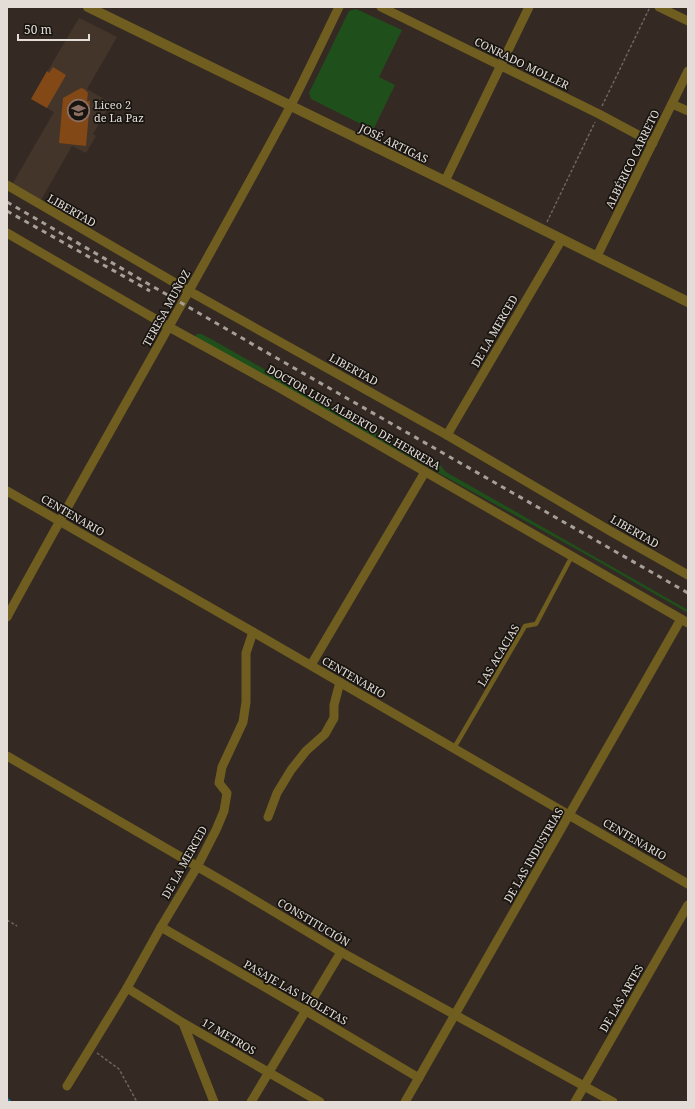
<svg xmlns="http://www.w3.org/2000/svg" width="695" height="1109" viewBox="0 0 695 1109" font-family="'Noto Serif',serif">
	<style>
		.built { fill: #44352a }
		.green { fill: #1f501b }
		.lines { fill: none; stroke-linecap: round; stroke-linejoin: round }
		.stream { stroke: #107599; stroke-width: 3 }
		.building { fill: #824816 }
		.path { stroke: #6e655e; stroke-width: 1.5; stroke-dasharray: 3 2; stroke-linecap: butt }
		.service { stroke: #6f5e1f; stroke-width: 4.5 }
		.minor { stroke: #6f5e1f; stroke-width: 9 }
		.tertiary { stroke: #6f5e1f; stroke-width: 10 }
		.rail { stroke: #a79f9a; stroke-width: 3; stroke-dasharray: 5 5; stroke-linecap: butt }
		.labels { text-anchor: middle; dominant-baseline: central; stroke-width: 3.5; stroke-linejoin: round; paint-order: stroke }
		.street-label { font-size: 11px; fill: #e3dcd7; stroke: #181410 }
		.poi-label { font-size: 11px; fill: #e3dcd7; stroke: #181410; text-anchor: start }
	</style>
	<rect width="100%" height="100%" fill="#342a23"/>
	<path class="built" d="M 79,18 L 117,37 L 87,89 L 111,103 L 93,134 L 96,136 L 86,153 L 72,146 L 41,200 L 13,183 L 54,112 L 31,99 Z"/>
	<g class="green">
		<path d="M 356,9 L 402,30 L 379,77 L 395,85 L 373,130 L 311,99 L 309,93 L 349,11 Z"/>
		<path d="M 197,334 L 201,334 L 211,339 L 423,459 L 436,460 L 446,472 L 688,610 L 688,613 L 587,555 L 196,339 L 195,337 Z"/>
	</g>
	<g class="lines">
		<path class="stream" d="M 7,1099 L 10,1102"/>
	</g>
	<g class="building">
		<path d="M 53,67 L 66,75 L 47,108 L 31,99 L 47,71 L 49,73 Z"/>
		<path d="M 81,88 L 84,89 L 88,93 L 87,101 L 90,101 L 86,146 L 59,143 L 63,98 Z"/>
	</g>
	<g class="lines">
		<g class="path">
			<path d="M 602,106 L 650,7"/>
			<path d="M 547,222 L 595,122"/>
			<path d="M 7,920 L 17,926"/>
			<path d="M 97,1053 L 119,1069 L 137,1102"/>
		</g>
		<path class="service" d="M 454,748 L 525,626 L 536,624 L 572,556"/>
		<g class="minor">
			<path d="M 381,7 L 599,114 L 653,143"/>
			<path d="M 659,7 L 688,21"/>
			<path d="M 672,104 L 688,111"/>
			<path d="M 445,181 L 529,7"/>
			<path d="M 7,185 L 189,291 L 447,435 L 612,532 L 688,575"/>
			<path d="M 7,233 L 169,327 L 278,387 L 688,623"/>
			<path d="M 597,256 L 688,71"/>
			<path d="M 447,435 L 562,239"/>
			<path d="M 7,491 L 253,632 L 688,884"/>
			<path d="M 7,617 C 100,446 198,279 290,107 C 307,74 323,40 339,7"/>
			<path d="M 311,665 L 425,472"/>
			<path d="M 7,756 L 236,889 L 341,952 L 613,1102"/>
			<path d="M 268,817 L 277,793 L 291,770 L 306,751 L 325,734 L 334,718 L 334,705 L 340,682"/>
			<path d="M 161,927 L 306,1011 L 419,1078"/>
			<path d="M 127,988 L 183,1023 L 320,1102"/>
			<path d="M 183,1023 L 214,1102"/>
			<path d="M 67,1086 L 127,988 L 161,927 L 197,867 L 216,830 L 224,811 L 227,793 L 219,783 L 222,767 L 243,722 L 246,702 L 246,653 L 253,632"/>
			<path d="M 251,1102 L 341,952"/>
			<path d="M 405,1102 L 681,619"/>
			<path d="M 575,1102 L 688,905"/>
		</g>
		<path class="tertiary" d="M 88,7 L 445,181 L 688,302"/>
		<g class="rail">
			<path d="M 7,202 L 266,352 L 688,593"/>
			<path d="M 7,211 L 150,291"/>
		</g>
	</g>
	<defs>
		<symbol id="school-ring" viewBox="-11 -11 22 22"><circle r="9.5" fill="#181410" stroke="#8d6e63" stroke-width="1.5"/><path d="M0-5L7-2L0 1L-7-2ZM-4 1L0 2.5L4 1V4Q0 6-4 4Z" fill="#8d6e63"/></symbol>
	</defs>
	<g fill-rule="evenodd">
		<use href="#school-ring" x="66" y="98" width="25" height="25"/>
	</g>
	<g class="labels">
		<g class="street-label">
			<text transform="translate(522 63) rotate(26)">CONRADO MOLLER</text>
			<text transform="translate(394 143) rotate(26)">JOSÉ ARTIGAS</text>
			<text transform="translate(632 159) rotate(-64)">ALBÉRICO CARRETO</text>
			<text transform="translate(72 210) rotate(30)">LIBERTAD</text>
			<text transform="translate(166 308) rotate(-61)">TERESA MUÑOZ</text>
			<text transform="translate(494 331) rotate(-60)">DE LA MERCED</text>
			<text transform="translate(354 369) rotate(29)">LIBERTAD</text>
			<text transform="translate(354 417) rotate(30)">DOCTOR LUIS ALBERTO DE HERRERA</text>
			<text transform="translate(73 515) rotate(30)">CENTENARIO</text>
			<text transform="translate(635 531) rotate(30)">LIBERTAD</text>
			<text transform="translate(498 655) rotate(-59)">LAS ACACIAS</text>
			<text transform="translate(354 677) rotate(30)">CENTENARIO</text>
			<text transform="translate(635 839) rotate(30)">CENTENARIO</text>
			<text transform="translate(533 855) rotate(-60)">DE LAS INDUSTRIAS</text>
			<text transform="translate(184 862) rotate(-61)">DE LA MERCED</text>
			<text transform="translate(314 922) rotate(31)">CONSTITUCIÓN</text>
			<text transform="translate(296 992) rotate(30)">PASAJE LAS VIOLETAS</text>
			<text transform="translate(621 998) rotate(-60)">DE LAS ARTES</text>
			<text transform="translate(229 1036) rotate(30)">17 METROS</text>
		</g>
		<g class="poi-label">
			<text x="94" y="104">Liceo 2<tspan x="94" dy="13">de La Paz</tspan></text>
		</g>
	</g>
	<rect width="695" height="1109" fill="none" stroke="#e3dcd7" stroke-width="16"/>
	<path d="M18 34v6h71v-6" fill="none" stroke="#e3dcd7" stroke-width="2"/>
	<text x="24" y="34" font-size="12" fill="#e3dcd7" stroke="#181410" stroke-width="3" paint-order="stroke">50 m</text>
</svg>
